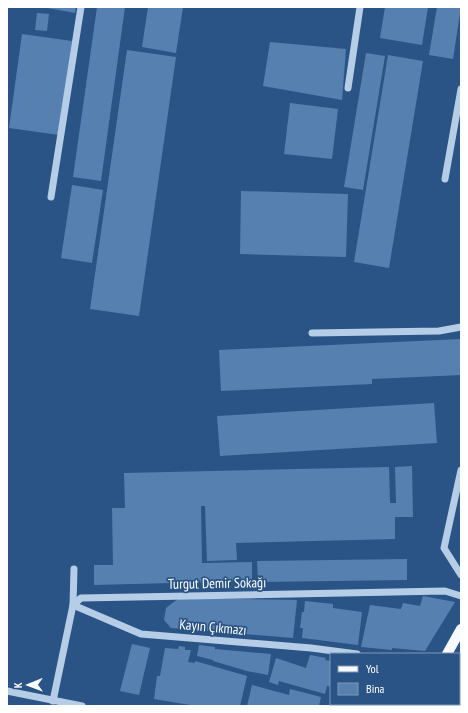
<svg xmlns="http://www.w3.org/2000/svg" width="468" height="713" viewBox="0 0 468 713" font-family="'PT Sans Narrow',sans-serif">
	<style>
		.building { fill: #5680af }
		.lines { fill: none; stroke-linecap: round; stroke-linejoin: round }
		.minor { stroke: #b5cde7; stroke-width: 7 }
		.major { stroke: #f6f9fe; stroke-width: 10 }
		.labels { text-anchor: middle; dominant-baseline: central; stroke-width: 3.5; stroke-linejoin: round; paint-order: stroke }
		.street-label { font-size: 14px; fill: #fff; stroke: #2a5486 }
	</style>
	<rect width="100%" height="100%" fill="#2a5486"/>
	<g class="building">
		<path d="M 42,7 L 76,7 L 75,13 Z"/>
		<path d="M 97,7 L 125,7 L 101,181 L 73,177 Z"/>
		<path d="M 148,7 L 183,7 L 176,53 L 142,47 Z"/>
		<path d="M 385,7 L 428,7 L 422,45 L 380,38 Z"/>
		<path d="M 437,7 L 461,7 L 453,59 L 429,55 Z"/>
		<path d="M 37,13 L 49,14 L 47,31 L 35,30 Z"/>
		<path d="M 22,34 L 72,41 L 59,135 L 9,128 Z"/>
		<path d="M 270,42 L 346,49 L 342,100 L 263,86 Z"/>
		<path d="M 127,50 L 176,57 L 139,316 L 90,309 Z"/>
		<path d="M 366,53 L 385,56 L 363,190 L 344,187 Z"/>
		<path d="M 388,55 L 423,61 L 389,268 L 354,262 Z"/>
		<path d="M 290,103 L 338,109 L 332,159 L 284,154 Z"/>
		<path d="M 72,185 L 103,190 L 92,263 L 61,258 Z"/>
		<path d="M 241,191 L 348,194 L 346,257 L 240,254 Z"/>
		<path d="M 461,339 L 461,375 L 372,379 L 372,384 L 221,391 L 219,350 Z"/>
		<path d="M 434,403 L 437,443 L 220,456 L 217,416 Z"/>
		<path d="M 412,466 L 413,517 L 395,517 L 395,539 L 236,543 L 237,560 L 207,561 L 205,506 L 201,506 L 202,563 L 252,562 L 252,581 L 94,585 L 94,565 L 113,565 L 112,508 L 125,508 L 124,473 L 389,467 L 390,503 L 396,503 L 395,467 Z"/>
		<path d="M 407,559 L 407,580 L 258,582 L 257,561 Z"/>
		<path d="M 423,596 L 455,602 L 425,651 L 392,648 L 392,650 L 361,647 L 370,605 L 401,609 L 403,603 L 420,606 Z"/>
		<path d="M 179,598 L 297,600 L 293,638 L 171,628 L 164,620 L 166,608 Z"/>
		<path d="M 305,601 L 333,604 L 333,608 L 362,612 L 358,645 L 302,638 L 303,628 L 300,628 L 302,612 L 304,612 Z"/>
		<path d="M 132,644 L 150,648 L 139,695 L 120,691 Z"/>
		<path d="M 199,645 L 215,647 L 215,649 L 271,654 L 268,675 L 247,671 L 213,661 L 213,660 L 197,656 Z"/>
		<path d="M 179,646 L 185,647 L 185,650 L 191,650 L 188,662 L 195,663 L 195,661 L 247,676 L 240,706 L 196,706 L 154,699 L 157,676 L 160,676 L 165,648 L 178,649 Z"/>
		<path d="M 310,655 L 326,658 L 325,660 L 331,661 L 331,687 L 327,686 L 325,694 L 279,681 L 278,685 L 269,682 L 276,658 L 306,668 Z"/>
		<path d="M 252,685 L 289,695 L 290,689 L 321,697 L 319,706 L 247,706 Z"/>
		<path d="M 334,704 L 395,704 L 394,706 L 333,706 Z"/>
	</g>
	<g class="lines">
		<g class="minor">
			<path d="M 348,88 L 360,7"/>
			<path d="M 445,179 L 461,89"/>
			<path d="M 51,197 L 81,7"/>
			<path d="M 312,333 L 439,331 L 461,327"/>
			<path d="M 461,470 L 444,548 L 461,575"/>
			<path d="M 74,569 L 73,605 L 141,634 L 311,648 L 357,654"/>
			<path d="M 7,691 L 82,706"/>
			<path d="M 459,693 L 461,693"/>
			<path d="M 53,701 L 73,605 L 81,598 L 445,591 L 461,596"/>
		</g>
		<g class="major">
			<path d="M 447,654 L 461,629"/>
			<path d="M 459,666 L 461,662"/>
			<path d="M 414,706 L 415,704"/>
			<path d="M 434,706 L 435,704"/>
		</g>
	</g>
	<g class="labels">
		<g class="street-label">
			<text transform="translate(217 583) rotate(-1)">Turgut Demir Sokağı</text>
			<text transform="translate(213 627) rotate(5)">Kayın Çıkmazı</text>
		</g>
	</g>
	<rect width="468" height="713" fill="none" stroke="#ffffff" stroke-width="16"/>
	<rect x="330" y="653" width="130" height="52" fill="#2a5486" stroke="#7f98b6"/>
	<rect x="338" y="666" width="20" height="6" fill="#f6f9fe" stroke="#7f98b6"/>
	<text x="366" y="673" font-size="12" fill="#ffffff">Yol</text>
	<rect x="338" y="683" width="20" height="12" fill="#5680af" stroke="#7f98b6"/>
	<text x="366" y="693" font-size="12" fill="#ffffff">Bina</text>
	<g transform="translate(28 685) rotate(269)" stroke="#2a5486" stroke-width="3" paint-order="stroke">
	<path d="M0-3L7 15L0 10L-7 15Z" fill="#ffffff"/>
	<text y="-6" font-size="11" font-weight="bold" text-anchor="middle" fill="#ffffff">K</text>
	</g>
</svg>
